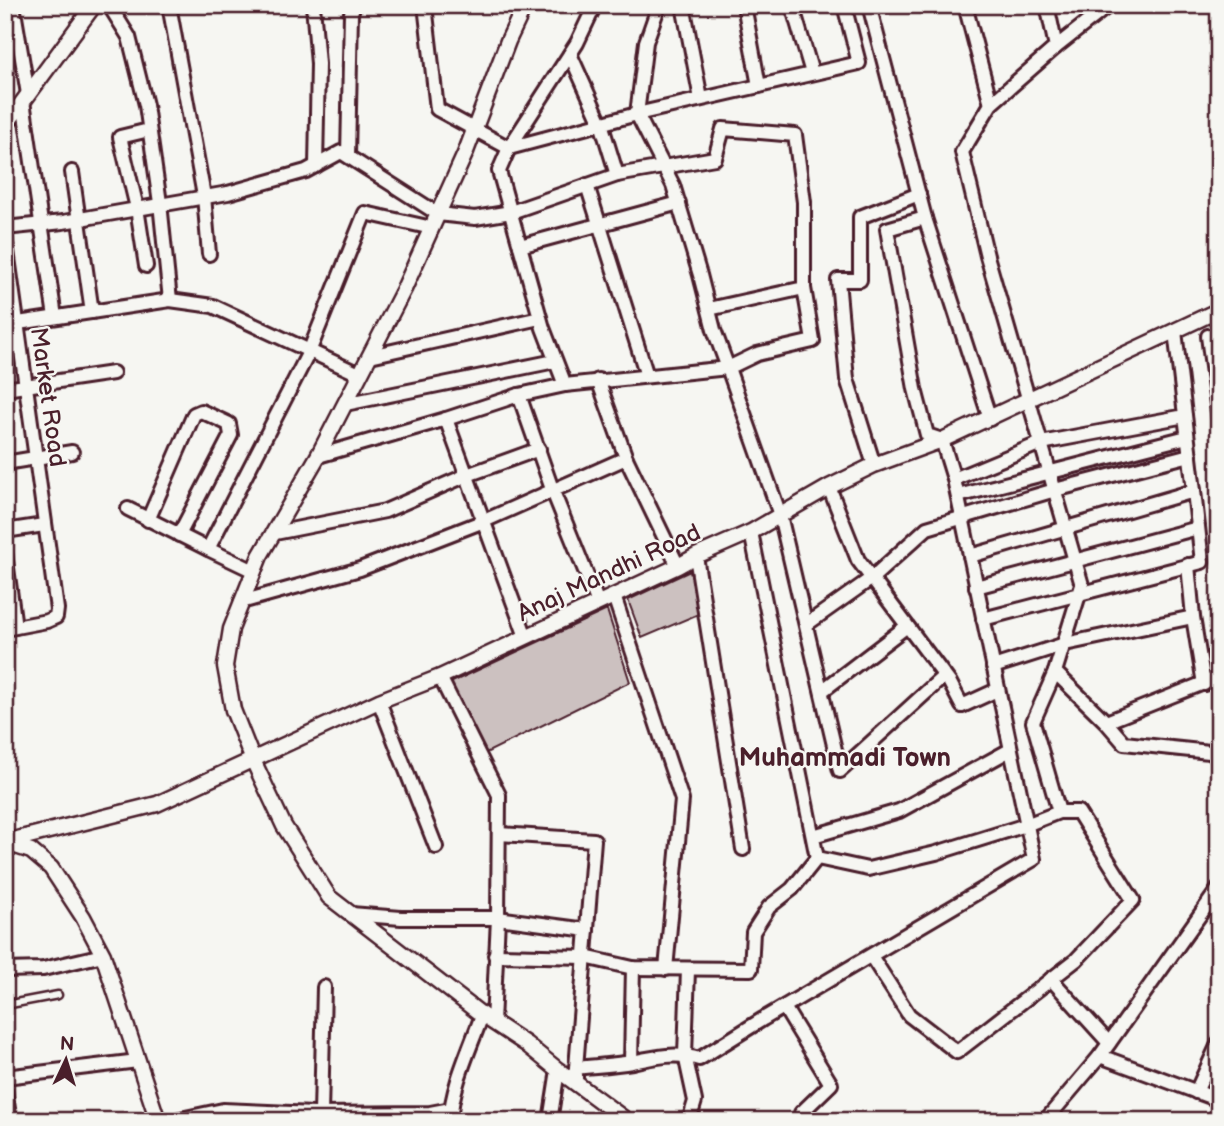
<svg xmlns="http://www.w3.org/2000/svg" width="1224" height="1126" viewBox="0 0 1224 1126" font-family="'Balsamiq Sans',sans-serif">
	<style>
		.building { fill: #ccc1c0; stroke: #4a1f2b; stroke-width: 2 }
		.lines { fill: none; stroke-linecap: round; stroke-linejoin: round }
		.service-casing { stroke: #4a1f2b; stroke-width: 11 }
		.minor-casing { stroke: #4a1f2b; stroke-width: 18 }
		.tertiary-casing { stroke: #4a1f2b; stroke-width: 19 }
		.service { stroke: #f6f6f2; stroke-width: 6 }
		.minor { stroke: #f6f6f2; stroke-width: 12 }
		.tertiary { stroke: #f6f6f2; stroke-width: 14 }
		.labels { text-anchor: middle; dominant-baseline: central; stroke-width: 5; stroke-linejoin: round; paint-order: stroke }
		.street-label { font-size: 24px; fill: #4a1f2b; stroke: #f6f6f2 }
		.neighbourhood-label { font-size: 26px; font-weight: bold; fill: #4a1f2b; stroke: #f6f6f2 }
	</style>
	<rect width="100%" height="100%" fill="#f6f6f2"/>
	<filter id="ink" filterUnits="userSpaceOnUse"><feTurbulence type="fractalNoise" baseFrequency=".0143" numOctaves="2"/><feDisplacementMap in="SourceGraphic" scale="14" xChannelSelector="R" yChannelSelector="G"/><feConvolveMatrix kernelMatrix="1 2 1 2 8 2 1 2 1" color-interpolation-filters="sRGB"/></filter>
	<g filter="url(#ink)">
		<g class="building">
			<path d="M 690,571 L 701,613 L 642,638 L 628,600 Z"/>
			<path d="M 607,610 L 630,682 L 486,753 L 450,683 Z"/>
		</g>
		<g class="lines">
			<defs>
				<path id="service" d="M 5,1005 L 58,995"/>
				<g id="minor">
					<path d="M 13,5 L 28,94"/>
					<path d="M 109,5 L 129,37 L 146,105 L 160,203 L 170,300"/>
					<path d="M 169,5 L 204,196 L 209,254"/>
					<path d="M 313,5 L 318,64 L 316,166"/>
					<path d="M 425,5 L 437,109 L 509,148 L 637,114 L 859,63 L 844,5"/>
					<path d="M 659,5 L 646,42 L 637,114 L 673,185 L 700,275 L 714,330 L 728,368 L 757,354 L 813,341 L 804,288"/>
					<path d="M 683,5 L 701,99"/>
					<path d="M 744,5 L 759,86"/>
					<path d="M 792,5 L 812,73"/>
					<path d="M 965,5 L 991,104"/>
					<path d="M 1047,5 L 1056,47"/>
					<path d="M 1109,5 L 1056,47 L 991,104 L 962,152 L 987,256 L 1082,585 L 1055,672 L 1106,722 L 1124,743 L 1219,753"/>
					<path d="M 23,101 L 55,317"/>
					<path d="M 348,156 L 351,13 L 354,5"/>
					<path d="M 72,172 L 92,312"/>
					<path d="M 617,175 L 715,158 L 723,129 L 795,135 L 804,202 L 804,288 L 709,309"/>
					<path d="M 587,185 L 647,376"/>
					<path d="M 925,218 L 990,419"/>
					<path d="M 5,228 L 63,222 L 228,193 L 306,171 L 341,152 L 438,214 L 475,218 L 511,212 L 617,175 L 601,123 L 570,54"/>
					<path d="M 5,236 L 57,609 L 56,617 L 47,621 L 5,629"/>
					<path d="M 520,246 L 679,203"/>
					<path d="M 146,266 L 137,208 L 120,137 L 149,130"/>
					<path d="M 5,325 L 170,300 L 213,306 L 359,374"/>
					<path d="M 1208,336 L 1219,420"/>
					<path d="M 370,356 L 540,318"/>
					<path d="M 565,385 L 728,368 L 780,515 L 840,771 L 944,676"/>
					<path d="M 5,389 L 113,373"/>
					<path d="M 519,395 L 552,489 L 598,603"/>
					<path d="M 345,404 L 555,361"/>
					<path d="M 446,419 L 526,637"/>
					<path d="M 318,456 L 446,419 L 519,395 L 565,385 L 543,328 L 499,171 L 509,148 L 577,43 L 595,5"/>
					<path d="M 626,458 L 678,566"/>
					<path d="M 5,463 L 72,452"/>
					<path d="M 874,465 L 847,379 L 838,280 L 860,280 L 860,217 L 919,194"/>
					<path d="M 954,479 L 1041,443 L 1185,416"/>
					<path d="M 829,487 L 858,560 L 950,683 L 962,706 L 997,690"/>
					<path d="M 958,496 L 1187,437"/>
					<path d="M 128,509 L 208,549"/>
					<path d="M 148,520 L 194,414 L 201,411 L 229,424 L 231,435 L 179,535"/>
					<path d="M 5,531 L 44,525"/>
					<path d="M 751,532 L 817,858"/>
					<path d="M 275,533 L 385,511 L 467,475 L 539,449"/>
					<path d="M 5,553 L 15,627"/>
					<path d="M 696,556 L 743,849"/>
					<path d="M 970,556 L 1194,491 L 1175,331"/>
					<path d="M 254,571 L 208,549 L 309,352 L 365,213 L 432,228"/>
					<path d="M 976,587 L 1198,528"/>
					<path d="M 614,596 L 682,800 L 666,969"/>
					<path d="M 241,602 L 360,569 L 484,521 L 626,458 L 598,380"/>
					<path d="M 1193,617 L 1204,684"/>
					<path d="M 983,619 L 1202,562 L 1194,491"/>
					<path d="M 807,624 L 872,578 L 927,528 L 1055,490 L 1190,455"/>
					<path d="M 993,667 L 1065,644 L 1193,617 L 1188,565"/>
					<path d="M 440,677 L 499,795 L 498,918 L 493,1022"/>
					<path d="M 822,691 L 907,626"/>
					<path d="M 379,701 L 436,847"/>
					<path d="M 1106,722 L 1219,677"/>
					<path d="M 499,834 L 594,840 L 576,1068"/>
					<path d="M 813,836 L 899,811 L 1010,750"/>
					<path d="M 817,858 L 868,869 L 936,853 L 1026,825 L 1059,812 L 1033,722 L 1055,672"/>
					<path d="M 351,914 L 401,918 L 498,918 L 587,930"/>
					<path d="M 495,955 L 585,957 L 633,968 L 751,969 L 753,932 L 769,907 L 792,889 L 817,858"/>
					<path d="M 871,956 L 909,1015 L 957,1052 L 1076,960 L 1133,900 L 1078,812 L 1059,812"/>
					<path d="M 5,970 L 43,969 L 103,955"/>
					<path d="M 688,970 L 685,1055 L 695,1101 L 689,1121"/>
					<path d="M 1051,979 L 1109,1043"/>
					<path d="M 5,1004 L 5,1005"/>
					<path d="M 784,1007 L 831,1084 L 801,1113 L 808,1121"/>
					<path d="M 1100,1056 L 1219,1100"/>
					<path d="M 631,1062 L 633,968"/>
					<path d="M 5,1077 L 138,1061"/>
					<path d="M 576,1084 L 576,1068 C 594,1066 614,1065 632,1062 C 655,1057 676,1052 699,1059 L 763,1019 L 1034,859 L 954,479 L 942,440 L 927,435 L 915,389 L 887,229 L 925,218 L 869,5"/>
					<path d="M 5,1090 L 10,1121"/>
					<path d="M 1196,1092 L 1219,1042"/>
					<path d="M 321,1114 L 324,987"/>
					<path d="M 171,1121 L 223,1110 L 314,1114 L 430,1113 L 451,1109"/>
					<path d="M 450,1121 C 452,1085 470,1049 482,1015"/>
					<path d="M 550,1121 L 558,1070"/>
					<path d="M 1045,1121 L 1100,1056 L 1219,888"/>
				</g>
				<g id="tertiary">
					<path d="M 525,5 L 508,41 L 465,154 L 404,289 L 318,456 L 260,556 L 231,629 L 225,666 L 233,710 L 252,758 L 284,826 L 329,897 L 482,1015 L 526,1044 L 558,1070 L 627,1121"/>
					<path d="M 5,126 L 94,5"/>
					<path d="M 5,842 L 157,804 L 379,701 L 440,677 L 678,566 L 696,556 L 751,532 L 829,487 L 874,465 L 942,440 L 1219,310"/>
					<path d="M 7,843 L 31,851 L 51,868 L 83,917 L 103,955 L 158,1121"/>
				</g>
			</defs>
			<use href="#service" class="service-casing"/>
			<use href="#minor" class="minor-casing"/>
			<use href="#tertiary" class="tertiary-casing"/>
			<use href="#service" class="service"/>
			<use href="#minor" class="minor"/>
			<use href="#tertiary" class="tertiary"/>
		</g>
	</g>
	<g class="labels">
		<g class="street-label">
			<text transform="translate(48 397) rotate(82)">Market Road</text>
			<text transform="translate(609 573) rotate(-25)">Anaj Mandhi Road</text>
		</g>
		<g class="neighbourhood-label">
			<text x="845" y="758">Muhammadi Town</text>
		</g>
	</g>
	<rect width="1224" height="1126" fill="none" stroke="#f6f6f2" stroke-width="28"/>
	<rect x="14" y="14" width="1196" height="1098" fill="none" stroke="#4a1f2b" stroke-width="2.5" filter="url(#ink)"/>
	<g transform="translate(66 1060) rotate(4)" stroke="#f6f6f2" stroke-width="5" paint-order="stroke">
	<path d="M0-5L12 26L0 18L-12 26Z" fill="#4a1f2b"/>
	<text y="-10" font-size="19" font-weight="bold" text-anchor="middle" fill="#4a1f2b">N</text>
	</g>
</svg>
